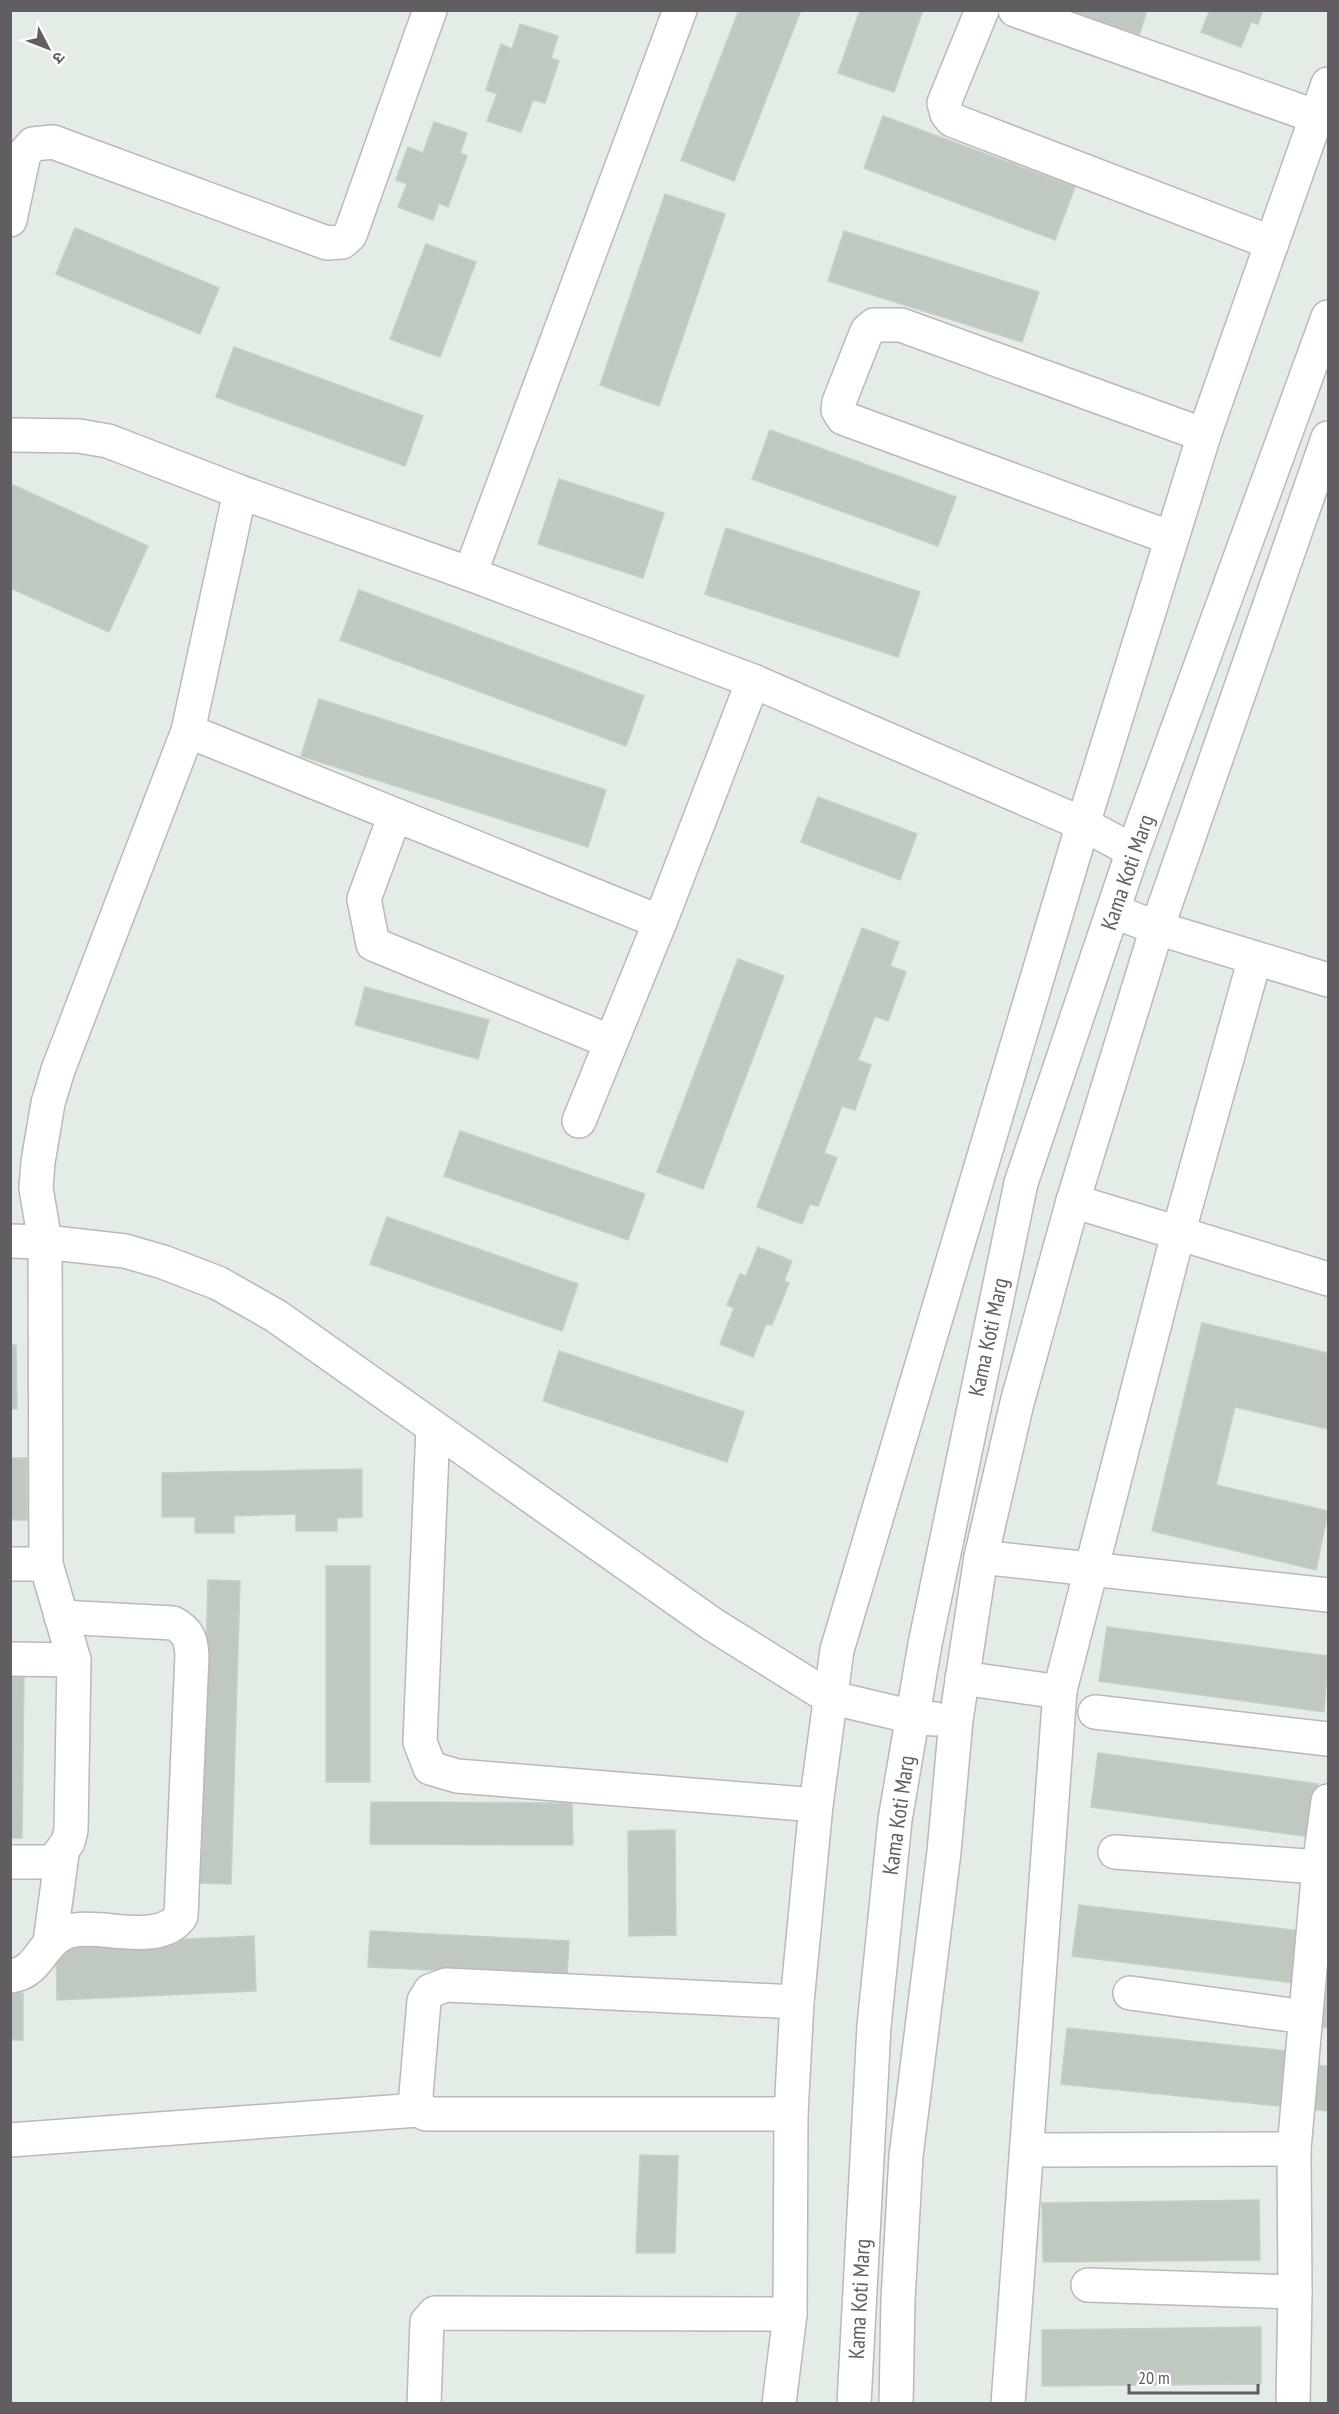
<svg xmlns="http://www.w3.org/2000/svg" width="1339" height="2414" viewBox="0 0 1339 2414" font-family="'PT Sans Narrow','Noto Sans Devanagari',sans-serif">
	<style>
		.building { fill: #c0c9c0; stroke: #c3d1c3; stroke-width: 1.5 }
		.lines { fill: none; stroke-linecap: round; stroke-linejoin: round }
		.minor-casing { stroke: #bcb6bd; stroke-width: 36 }
		.minor { stroke: #fff; stroke-width: 33 }
		.labels { text-anchor: middle; dominant-baseline: central; stroke-width: 4.5; stroke-linejoin: round; paint-order: stroke }
		.street-label { font-size: 22px; fill: #625c63; stroke: #fff }
	</style>
	<rect width="100%" height="100%" fill="#e4ede5"/>
	<g class="building">
		<path d="M 739,10 L 801,10 L 734,181 L 681,160 Z"/>
		<path d="M 860,10 L 923,10 L 894,92 L 838,73 Z"/>
		<path d="M 1062,10 L 1147,10 L 1139,35 Z"/>
		<path d="M 1210,10 L 1263,10 L 1258,24 L 1251,22 L 1241,47 L 1201,32 Z"/>
		<path d="M 520,24 L 558,36 L 551,58 L 559,61 L 545,103 L 533,100 L 521,132 L 487,121 L 497,94 L 486,90 L 501,44 L 512,49 Z"/>
		<path d="M 883,116 L 1075,187 L 1055,240 L 864,168 Z"/>
		<path d="M 434,122 L 467,133 L 460,153 L 467,156 L 448,207 L 439,203 L 433,220 L 398,207 L 407,184 L 396,180 L 408,147 L 423,153 Z"/>
		<path d="M 665,194 L 725,214 L 659,406 L 600,385 Z"/>
		<path d="M 75,228 L 219,288 L 200,334 L 56,274 Z"/>
		<path d="M 844,231 L 1039,292 L 1022,342 L 828,281 Z"/>
		<path d="M 426,244 L 476,262 L 440,357 L 390,339 Z"/>
		<path d="M 234,347 L 423,416 L 405,466 L 216,397 Z"/>
		<path d="M 770,430 L 956,497 L 938,546 L 752,479 Z"/>
		<path d="M 559,479 L 664,513 L 643,578 L 538,544 Z"/>
		<path d="M 13,485 L 148,546 L 109,632 L 10,588 L 10,491 Z"/>
		<path d="M 726,528 L 920,592 L 898,657 L 705,594 Z"/>
		<path d="M 359,590 L 644,696 L 626,746 L 340,640 Z"/>
		<path d="M 319,699 L 606,790 L 588,847 L 301,756 Z"/>
		<path d="M 818,797 L 917,834 L 900,880 L 801,842 Z"/>
		<path d="M 862,928 L 899,942 L 890,966 L 906,972 L 888,1021 L 875,1016 L 858,1060 L 871,1065 L 855,1110 L 842,1106 L 824,1153 L 837,1158 L 818,1206 L 810,1204 L 802,1224 L 757,1207 Z"/>
		<path d="M 738,959 L 784,976 L 703,1189 L 657,1172 Z"/>
		<path d="M 365,987 L 489,1020 L 478,1059 L 355,1025 Z"/>
		<path d="M 460,1131 L 645,1194 L 628,1240 L 444,1176 Z"/>
		<path d="M 387,1217 L 578,1284 L 562,1331 L 370,1264 Z"/>
		<path d="M 758,1247 L 792,1261 L 784,1281 L 789,1283 L 772,1325 L 766,1324 L 753,1357 L 720,1344 L 734,1308 L 727,1305 L 740,1274 L 746,1276 Z"/>
		<path d="M 1202,1323 L 1328,1353 L 1328,1429 L 1235,1407 L 1216,1485 L 1328,1511 L 1316,1570 L 1152,1531 Z"/>
		<path d="M 10,1345 L 16,1345 L 17,1409 L 10,1409 Z"/>
		<path d="M 559,1351 L 744,1412 L 727,1462 L 543,1401 Z"/>
		<rect x="10" y="1458" width="17" height="62"/>
		<path d="M 362,1469 L 362,1517 L 337,1518 L 337,1531 L 296,1531 L 296,1514 L 234,1516 L 234,1533 L 195,1533 L 195,1517 L 162,1517 L 162,1473 Z"/>
		<rect x="326" y="1566" width="44" height="216"/>
		<path d="M 208,1580 L 240,1581 L 231,1884 L 199,1883 Z"/>
		<path d="M 1107,1627 L 1328,1656 L 1324,1712 L 1099,1681 Z"/>
		<path d="M 10,1672 L 24,1672 L 22,1838 L 10,1838 Z"/>
		<path d="M 1098,1753 L 1318,1784 L 1311,1837 L 1091,1807 Z"/>
		<path d="M 371,1802 L 572,1803 L 573,1845 L 370,1844 Z"/>
		<path d="M 675,1830 L 676,1935 L 629,1936 L 628,1831 Z"/>
		<path d="M 1079,1905 L 1301,1931 L 1295,1983 L 1072,1956 Z"/>
		<path d="M 370,1931 L 569,1941 L 567,1976 L 368,1967 Z"/>
		<path d="M 254,1936 L 256,1991 L 57,2000 L 56,1945 Z"/>
		<path d="M 1324,1971 L 1328,1972 L 1328,2028 L 1318,2027 Z"/>
		<rect x="10" y="1993" width="13" height="47"/>
		<path d="M 1067,2028 L 1286,2051 L 1280,2106 L 1061,2084 Z"/>
		<path d="M 1314,2065 L 1328,2066 L 1328,2111 L 1309,2109 Z"/>
		<path d="M 640,2155 L 678,2156 L 675,2253 L 636,2253 Z"/>
		<path d="M 1259,2200 L 1260,2260 L 1043,2262 L 1042,2203 Z"/>
		<path d="M 1261,2327 L 1261,2384 L 1042,2386 L 1042,2330 Z"/>
	</g>
	<g class="lines">
		<defs>
			<g id="minor">
				<path d="M 982,10 L 944,103 L 947,114 L 952,120 L 1272,243"/>
				<path d="M 1015,10 L 1317,117"/>
				<path d="M 10,220 L 24,154 L 33,144 L 53,142 L 327,243 L 342,242 L 350,235 L 430,10"/>
				<path d="M 10,435 L 79,436 L 108,441 L 240,492 L 470,574 L 753,681 L 1083,824 L 1133,851"/>
				<path d="M 1171,538 L 843,418 L 838,410 L 839,402 L 867,331 L 874,325 L 901,325 L 1204,435"/>
				<path d="M 470,574 L 680,10"/>
				<path d="M 188,731 L 660,922"/>
				<path d="M 395,815 L 364,899 L 373,944 L 611,1042"/>
				<path d="M 1113,911 L 1157,928 L 1328,980"/>
				<path d="M 579,1121 L 660,922 L 753,681"/>
				<path d="M 1073,1201 L 1328,1279"/>
				<path d="M 10,1241 L 45,1242 L 125,1251 L 163,1262 L 218,1283 L 276,1316 L 712,1624 L 829,1697 L 913,1717 L 935,1719"/>
				<path d="M 433,1427 L 420,1742 L 430,1768 L 457,1776 L 816,1805"/>
				<path d="M 981,1557 L 1328,1595"/>
				<path d="M 10,1564 L 46,1564"/>
				<path d="M 10,1659 L 74,1660"/>
				<path d="M 962,1678 L 1060,1692"/>
				<path d="M 1095,1712 L 1328,1739"/>
				<path d="M 1115,1852 L 1319,1867"/>
				<path d="M 10,1862 L 45,1862 L 55,1860 L 68,1842 L 71,1830 L 74,1660 L 46,1564 L 45,1242 L 36,1188 L 38,1162 L 48,1103 L 58,1070 L 188,731 L 240,492"/>
				<path d="M 50,1942 L 62,1854"/>
				<path d="M 10,1976 C 43,1973 41,1934 75,1930 C 106,1925 160,1946 181,1916 L 192,1655 C 191,1639 188,1631 173,1623 L 61,1617"/>
				<path d="M 1130,1993 L 1305,2017"/>
				<path d="M 791,2114 L 426,2114 L 418,2110 L 416,2094 L 424,2001 L 430,1991 L 446,1985 L 797,2002"/>
				<path d="M 10,2140 L 418,2110"/>
				<path d="M 1044,2150 L 1294,2149"/>
				<path d="M 1088,2285 L 1295,2292"/>
				<path d="M 424,2404 L 427,2322 L 435,2313 L 790,2314"/>
				<path d="M 779,2404 L 790,2314 L 791,2114 L 797,2002 L 816,1805 L 837,1650 L 1083,824 L 1204,435 L 1328,84"/>
				<path d="M 854,2404 L 874,2026 L 895,1820 L 925,1644 L 1021,1183 L 1133,851 L 1328,317"/>
				<path d="M 896,2404 L 898,2300 L 906,2156 L 944,1852 L 956,1720 L 981,1557 L 1017,1403 L 1073,1201 L 1157,928 L 1328,438"/>
				<path d="M 1008,2404 L 1060,1690 L 1178,1234 L 1255,958"/>
				<path d="M 1293,2404 L 1295,2292 L 1294,2149 L 1319,1867 L 1328,1801"/>
			</g>
		</defs>
		<use href="#minor" class="minor-casing"/>
		<use href="#minor" class="minor"/>
	</g>
	<g class="labels">
		<g class="street-label">
			<text transform="translate(1127 872) rotate(-71)">Kama Koti Marg</text>
			<text transform="translate(988 1337) rotate(-78)">Kama Koti Marg</text>
			<text transform="translate(898 1815) rotate(-82)">Kama Koti Marg</text>
			<text transform="translate(859 2299) rotate(-87)">Kama Koti Marg</text>
		</g>
	</g>
	<rect width="1339" height="2414" fill="none" stroke="#625c63" stroke-width="24"/>
	<g transform="translate(48 48) rotate(132)" stroke="#ffffff" stroke-width="4.5" paint-order="stroke">
	<path d="M0-4.5L10 22L0 15L-10 22Z" fill="#625c63"/>
	<text y="-9" font-size="16" font-weight="bold" text-anchor="middle" fill="#625c63">उ</text>
	</g>
	<path d="M1129 2384v9h129v-9" fill="none" stroke="#625c63" stroke-width="3"/>
	<text x="1138" y="2384" font-size="18" fill="#625c63" stroke="#ffffff" stroke-width="4.5" paint-order="stroke">20 m</text>
</svg>
